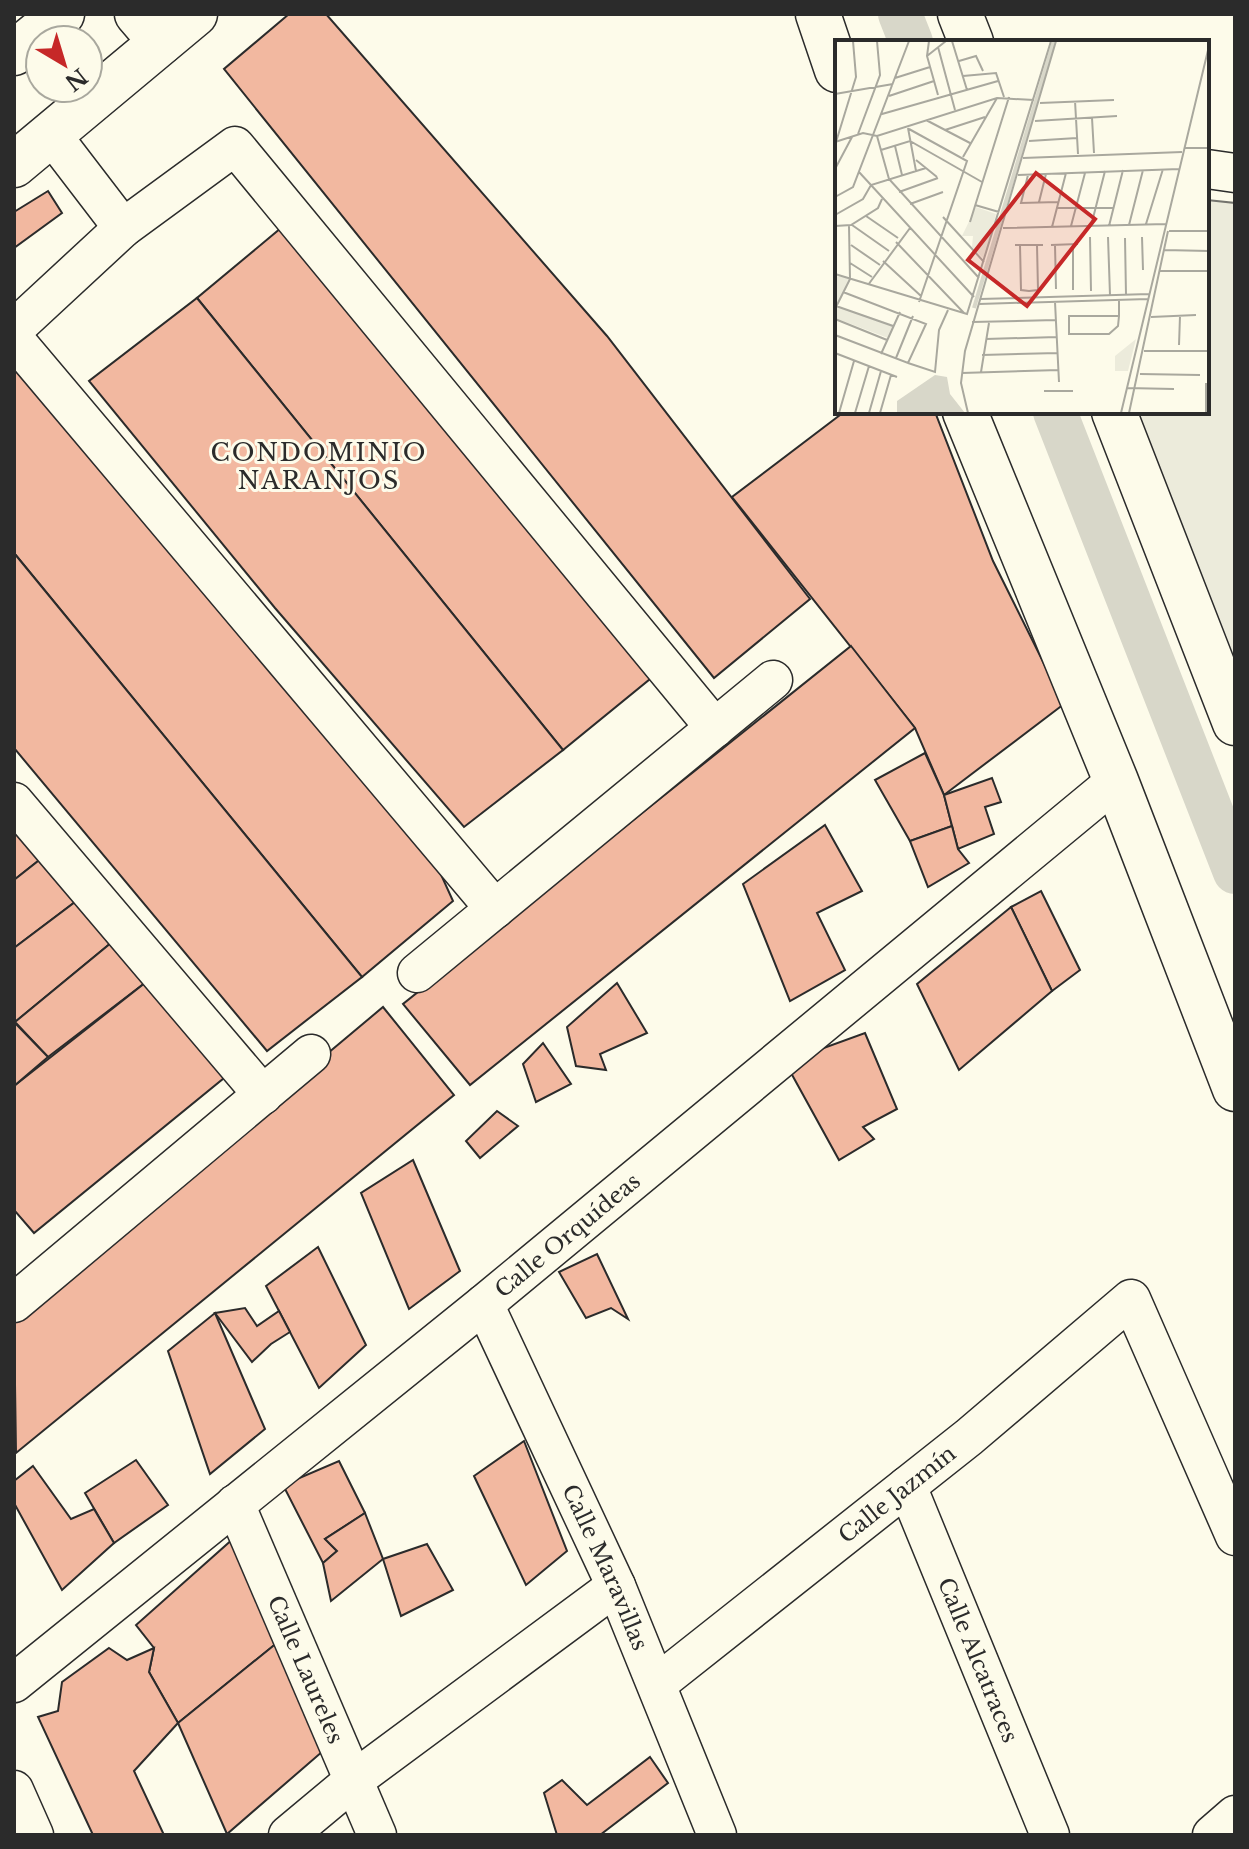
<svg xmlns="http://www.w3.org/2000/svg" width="1249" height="1849" viewBox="0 0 1249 1849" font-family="'Libre Baskerville',serif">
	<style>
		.green { fill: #ecebdb; stroke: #74746e; stroke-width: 2 }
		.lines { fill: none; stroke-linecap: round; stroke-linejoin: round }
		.canal { stroke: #d8d7c9; stroke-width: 44 }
		.building { fill: #f2b8a0; stroke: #2b2b2b; stroke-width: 2 }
		.street-casing { stroke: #2b2b2b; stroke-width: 41 }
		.secondary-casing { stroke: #2b2b2b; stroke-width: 47 }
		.street { stroke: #fdfbea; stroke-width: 38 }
		.secondary { stroke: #fdfbea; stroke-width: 44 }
		.labels { text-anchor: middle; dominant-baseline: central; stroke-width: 6; stroke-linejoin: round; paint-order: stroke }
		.street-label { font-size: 22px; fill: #2b2b2b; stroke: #fdfbea }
		.neighbourhood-label { font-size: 24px; letter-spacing: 2px; fill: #2b2b2b; stroke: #fdfbea }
		.inset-river { fill: none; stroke: #d8d7c9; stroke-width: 4 }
		.inset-road { fill: none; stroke: #a9a89e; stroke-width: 2 }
		.view { fill: #c62828; fill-opacity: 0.15; stroke: #c62828; stroke-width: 4 }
		.inset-edge { fill: none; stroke: #2b2b2b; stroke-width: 4 }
	</style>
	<rect width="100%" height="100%" fill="#fdfbea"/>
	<path class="green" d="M 1207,200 L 1235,203 L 1235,668 L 1136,412 L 1207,412 Z"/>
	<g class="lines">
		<g class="canal">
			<path d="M 900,14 L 911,42"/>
			<path d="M 1055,412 L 1235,872"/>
		</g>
	</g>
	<g class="building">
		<path d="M 289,14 L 326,14 L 607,336 L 810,599 L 714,678 L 224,69 Z"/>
		<path d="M 48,191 L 62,213 L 14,248 L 14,212 Z"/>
		<path d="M 287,223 L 650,679 L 563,750 L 197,298 Z"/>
		<path d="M 197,298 L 563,750 L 464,827 L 275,608 L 89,381 Z"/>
		<path d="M 14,354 L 434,859 L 453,901 L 362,977 L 14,553 Z"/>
		<path d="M 844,412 L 935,412 L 993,561 L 1064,704 L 944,795 L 915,728 L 732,497 Z"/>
		<path d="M 14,553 L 362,977 L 267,1051 L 14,748 Z"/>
		<path d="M 851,646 L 915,728 L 470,1085 L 403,1004 Z"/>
		<path d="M 925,753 L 944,795 L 952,826 L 910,841 L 875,780 Z"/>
		<path d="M 992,778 L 1001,802 L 985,807 L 994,834 L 958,849 L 944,795 Z"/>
		<path d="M 14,816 L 47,854 L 14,880 Z"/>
		<path d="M 825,825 L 862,891 L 817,913 L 845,970 L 790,1001 L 743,884 Z"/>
		<path d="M 952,826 L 958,849 L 969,863 L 928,887 L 910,841 Z"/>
		<path d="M 47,854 L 83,896 L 14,948 L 14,880 Z"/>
		<path d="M 1041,891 L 1080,970 L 1052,991 L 1011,907 Z"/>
		<path d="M 83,896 L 117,938 L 15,1022 L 14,948 Z"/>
		<path d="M 1011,907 L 1052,991 L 959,1070 L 917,984 Z"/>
		<path d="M 117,938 L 150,979 L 48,1057 L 15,1022 Z"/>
		<path d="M 150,979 L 224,1078 L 34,1233 L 14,1210 L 14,1086 Z"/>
		<path d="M 617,983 L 647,1033 L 600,1054 L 606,1070 L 576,1066 L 567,1027 Z"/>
		<path d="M 383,1007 L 454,1095 L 16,1453 L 14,1316 Z"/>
		<path d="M 14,1022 L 48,1057 L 14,1086 Z"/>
		<path d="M 865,1033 L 897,1109 L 863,1127 L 874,1139 L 839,1160 L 785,1062 Z"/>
		<path d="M 543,1043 L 571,1084 L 536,1102 L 523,1064 Z"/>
		<path d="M 497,1111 L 518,1126 L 480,1158 L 466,1141 Z"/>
		<path d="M 413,1160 L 460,1271 L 409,1309 L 361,1193 Z"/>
		<path d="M 318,1247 L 366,1345 L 319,1388 L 266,1286 Z"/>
		<path d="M 597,1254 L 628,1319 L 611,1308 L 586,1318 L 559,1272 Z"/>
		<path d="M 245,1308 L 257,1326 L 279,1311 L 290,1332 L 271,1344 L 252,1362 L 215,1313 Z"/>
		<path d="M 215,1313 L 265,1429 L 210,1474 L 168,1351 Z"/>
		<path d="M 524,1441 L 567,1551 L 526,1585 L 474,1476 Z"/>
		<path d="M 136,1460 L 168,1505 L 114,1543 L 85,1493 Z"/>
		<path d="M 339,1461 L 365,1513 L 325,1539 L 337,1551 L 323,1563 L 283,1485 Z"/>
		<path d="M 33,1466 L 71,1519 L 94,1509 L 114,1543 L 62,1590 L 14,1503 L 14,1481 Z"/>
		<path d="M 365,1513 L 383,1559 L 331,1601 L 323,1563 L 337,1551 L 325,1539 Z"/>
		<path d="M 234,1538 L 278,1642 L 178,1723 L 149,1672 L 154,1648 L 136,1625 Z"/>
		<path d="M 427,1544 L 453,1590 L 401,1616 L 383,1559 Z"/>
		<path d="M 278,1642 L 323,1751 L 227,1834 L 178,1723 Z"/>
		<path d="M 109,1648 L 127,1660 L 154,1648 L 149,1672 L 178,1723 L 134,1771 L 164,1835 L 93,1835 L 38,1717 L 58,1711 L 62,1682 Z"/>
		<path d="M 650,1757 L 668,1783 L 600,1835 L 557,1835 L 544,1793 L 562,1780 L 587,1805 Z"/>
	</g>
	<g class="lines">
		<defs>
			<g id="street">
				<path d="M 51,134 L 123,228"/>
				<path d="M 1207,169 L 1235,173"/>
				<path d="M 14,329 L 123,228 L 235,146 L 715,728"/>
				<path d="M 14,339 L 495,909"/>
				<path d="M 14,802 L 263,1095"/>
				<path d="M 417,973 L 773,680"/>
				<path d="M 14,1303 L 311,1054"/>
				<path id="s1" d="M 484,1304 L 616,1586 L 717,1835"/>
				<path id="s2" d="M 907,1486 L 1050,1835"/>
				<path id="s3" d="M 235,1504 L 377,1835"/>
				<path id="s4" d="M 14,1683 L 484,1304 L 1116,781"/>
				<path id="s5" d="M 657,1684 L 969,1437 L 1131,1299 L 1235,1536"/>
				<path d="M 14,1790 L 34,1835"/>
				<path d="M 288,1835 L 354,1780 L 616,1586"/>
				<path d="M 1212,1835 L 1235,1815"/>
			</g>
			<g id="secondary">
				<path d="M 137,14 L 161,42"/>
				<path d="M 818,14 L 837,70"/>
				<path d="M 960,14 L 971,42"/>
				<path d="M 14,53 L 62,14"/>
				<path d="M 14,165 L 195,14"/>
				<path d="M 965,412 L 1116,781 L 1235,1089"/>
				<path d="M 1114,412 L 1235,723"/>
			</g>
		</defs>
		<use href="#street" class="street-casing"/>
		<use href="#secondary" class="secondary-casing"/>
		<use href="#street" class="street"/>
		<use href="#secondary" class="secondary"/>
	</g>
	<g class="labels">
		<g class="street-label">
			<text stroke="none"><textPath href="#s4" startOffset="712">Calle Orquídeas</textPath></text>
			<text stroke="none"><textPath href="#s5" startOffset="306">Calle Jazmín</textPath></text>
			<text stroke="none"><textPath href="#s1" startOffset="290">Calle Maravillas</textPath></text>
			<text stroke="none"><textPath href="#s2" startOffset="188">Calle Alcatraces</textPath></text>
			<text stroke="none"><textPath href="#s3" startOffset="180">Calle Laureles</textPath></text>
		</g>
		<g class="neighbourhood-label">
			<text x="319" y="452">CONDOMINIO<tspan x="319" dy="28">NARANJOS</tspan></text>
		</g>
	</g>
	<g transform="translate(835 40)">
		<rect width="374" height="374" fill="#fdfbea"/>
		<path d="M 141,167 L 161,174 L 149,219 L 137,207 L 138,196 L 127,196 ZM 0,236 L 14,238 L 2,266 L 59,285 L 53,298 L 0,278 ZM 301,299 L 293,331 L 280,331 L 280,316 Z" fill="#ecebdb"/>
		<path d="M 100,335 L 112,337 L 115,354 L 130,373 L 62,372 L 62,361 Z" fill="#d8d7c9"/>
		<path class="inset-river" d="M 139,268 L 219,1"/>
		<path class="inset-road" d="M 94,1 L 92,16 L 103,55M 117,1 L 132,50M 103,7 L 120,70M 92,16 L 111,1M 124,21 L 141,16 L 148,31M 128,36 L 161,33 L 169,57M 60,38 L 95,27M 0,54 L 58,44M 54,56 L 99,41M 240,61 L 243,114M 205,63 L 279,60M 47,74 L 163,41M 257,78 L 259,113M 91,80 L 135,103M 200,81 L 282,76M 73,88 L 81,131M 74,89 L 132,121 L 84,262M 110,90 L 150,77M 23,94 L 45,35 L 42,1M 42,96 L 54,139 L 144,238M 194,101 L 242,98M 0,102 L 28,93 L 42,96 L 162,58 L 199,60M 1,102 L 21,37 L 18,1M 60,106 L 67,135M 349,108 L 374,108M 46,110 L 75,101 L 147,142M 128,117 L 162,58M 188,118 L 347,112M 81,120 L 102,137M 0,129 L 17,97M 24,132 L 139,257M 183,135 L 344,129M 193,135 L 186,163 L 223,162M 64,152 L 103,138M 0,157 L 18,147 L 74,1M 204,162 L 211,134M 75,164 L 108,152M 140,165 L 164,172M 221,168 L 279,168M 0,175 L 28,159 L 36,145 L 91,128M 31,176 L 63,198M 108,177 L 149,222M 135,182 L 174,57M 311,184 L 328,129M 17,185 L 54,211M 294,185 L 308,130M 0,186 L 16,185 L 43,168 L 47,159M 236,186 L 250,133M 256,186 L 270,131M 274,186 L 288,130M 217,187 L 231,133M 168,188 L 331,184M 334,191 L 374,191M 255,197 L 256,251M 273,197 L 275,255M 307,197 L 308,230M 290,198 L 291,255M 61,202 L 129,273M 238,204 L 238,250M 16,205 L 45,225M 180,205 L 208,205M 185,205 L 186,250 L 194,251 L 203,250 L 202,205M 216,205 L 243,204M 220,205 L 221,249M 329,210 L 374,211M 48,221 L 86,256M 15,223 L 37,237M 324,231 L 374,231M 0,234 L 132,274 L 216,1M 33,245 L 75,188M 145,259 L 314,254M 284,260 L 284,276 L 283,286 L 274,294 L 234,294 L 234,276 L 284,276M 220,262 L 224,342M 144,264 L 313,259M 1,266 L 58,286M 0,269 L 15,239 L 14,186M 316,277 L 361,275M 0,279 L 52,300M 137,282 L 221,280M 0,295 L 73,323 L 91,284 L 8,252M 151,299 L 222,297M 344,305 L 345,276M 309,311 L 374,311M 0,313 L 62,337M 46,314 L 65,272M 147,315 L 223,313M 61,318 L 78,276M 73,323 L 100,332 L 104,290 L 113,270M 146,332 L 154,283M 127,333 L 224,330M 305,334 L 365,335M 371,343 L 371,373M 292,348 L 339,349M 209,351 L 238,351M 4,373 L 19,321M 20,373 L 34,326M 34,373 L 46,331M 45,373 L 56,335M 133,373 L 126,343 L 130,311 L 221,1M 286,373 L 374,6M 294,373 L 333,191"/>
		<path class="view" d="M 201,133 L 260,179 L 192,266 L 133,220 Z"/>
		<rect width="374" height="374" class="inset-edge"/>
	</g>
	<rect width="1249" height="1849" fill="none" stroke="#2b2b2b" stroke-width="32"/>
	<g transform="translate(64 64) rotate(142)"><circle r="38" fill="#fdfbea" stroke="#a9a89e" stroke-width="2"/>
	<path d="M0-6L14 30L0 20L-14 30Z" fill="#c62828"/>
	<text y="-12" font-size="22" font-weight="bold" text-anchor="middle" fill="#2b2b2b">N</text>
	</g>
</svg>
